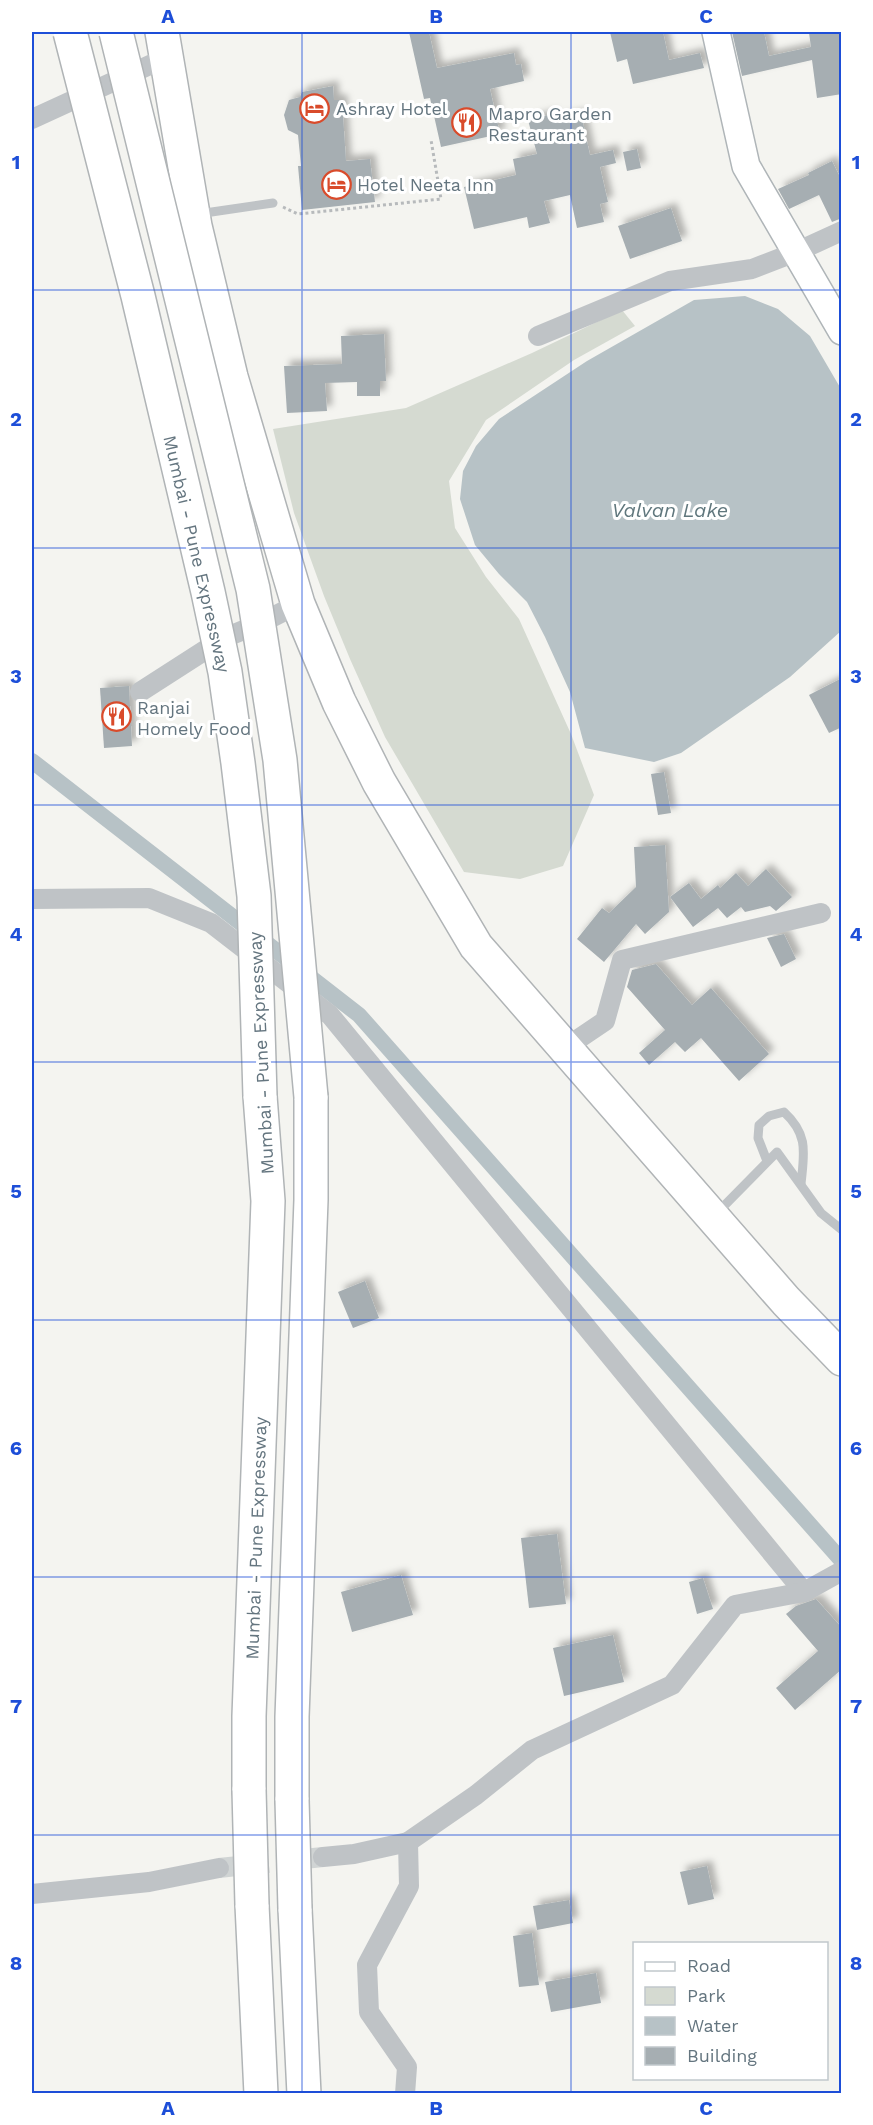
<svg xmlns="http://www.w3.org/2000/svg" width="873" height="2125" viewBox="0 0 873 2125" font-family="'Work Sans',sans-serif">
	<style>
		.green { fill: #d5dad1 }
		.water { fill: #b7c2c6 }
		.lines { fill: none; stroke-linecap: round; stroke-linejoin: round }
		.canal { stroke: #b7c2c6; stroke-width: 16 }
		.building { fill: #a6aeb2; filter: url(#shadow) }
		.street-tunnel { stroke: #d0d4d4; stroke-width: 20; stroke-dasharray: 20 10; stroke-linecap: butt }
		.secondary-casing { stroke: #afb5b8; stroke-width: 30 }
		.highway-casing { stroke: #b0b4b6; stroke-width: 36 }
		.path { stroke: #b7babc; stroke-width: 3; stroke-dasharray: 3 3; stroke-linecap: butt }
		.lane { stroke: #bfc3c6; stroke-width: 9 }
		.street { stroke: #bfc3c6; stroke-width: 20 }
		.secondary { stroke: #fff; stroke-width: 27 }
		.highway { stroke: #fff; stroke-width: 33 }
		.highway-bridge-casing { stroke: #b0b4b6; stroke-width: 36; stroke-linecap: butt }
		.highway-bridge { stroke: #fff; stroke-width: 33 }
		.grid { fill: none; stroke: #1d4ed8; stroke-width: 1.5; stroke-opacity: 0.55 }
		.labels { text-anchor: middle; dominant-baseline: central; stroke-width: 6; stroke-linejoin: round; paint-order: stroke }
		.poi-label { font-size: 18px; fill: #64757f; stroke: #fff; text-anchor: start }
		.street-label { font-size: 18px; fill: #64757f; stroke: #fff }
		.water-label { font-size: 20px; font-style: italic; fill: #60777d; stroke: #fff }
		.neatline { fill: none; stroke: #1d4ed8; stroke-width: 2 }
		.grid-label { font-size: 20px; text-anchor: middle; font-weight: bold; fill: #1d4ed8 }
	</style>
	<defs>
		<filter id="shadow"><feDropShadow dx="5.5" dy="-5.5" stdDeviation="3" flood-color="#0004"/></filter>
	</defs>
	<rect width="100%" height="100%" fill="#f4f4f0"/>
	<path class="green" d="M 622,310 L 635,326 L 574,360 L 486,420 L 449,481 L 455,528 L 486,577 L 519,619 L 571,734 L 594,795 L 563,866 L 520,879 L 464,872 L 385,737 L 350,659 L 324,596 L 294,513 L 273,429 L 406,408 L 532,353 Z"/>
	<path class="water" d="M 745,296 L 778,309 L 810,336 L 841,389 L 841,631 L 790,677 L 681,753 L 654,762 L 585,748 L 570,692 L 545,637 L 527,602 L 499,574 L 475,545 L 460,499 L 463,471 L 476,446 L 499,419 L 587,361 L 694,300 Z"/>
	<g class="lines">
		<path class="canal" d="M 32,761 L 359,1015 L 842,1561"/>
	</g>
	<g class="building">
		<path d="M 409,32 L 429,32 L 437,68 L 514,53 L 516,65 L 521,64 L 524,81 L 490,89 L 500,134 L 441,147 L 430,98 L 424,99 Z"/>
		<path d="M 610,32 L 663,32 L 669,60 L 700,53 L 704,68 L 633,84 L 627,59 L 617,62 Z"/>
		<path d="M 732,32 L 764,32 L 769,56 L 811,47 L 809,33 L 842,32 L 842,94 L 817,98 L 812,60 L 742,76 Z"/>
		<path d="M 333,86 L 334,100 L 342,100 L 346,161 L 370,159 L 375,202 L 302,210 L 298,166 L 301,166 L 298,135 L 288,130 L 284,115 L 289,100 L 300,97 L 302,92 Z"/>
		<path d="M 552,114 L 554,120 L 581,114 L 590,155 L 613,150 L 616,163 L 600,167 L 608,202 L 600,204 L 604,222 L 577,228 L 570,195 L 544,201 L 550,223 L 529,228 L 527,217 L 474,229 L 464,187 L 516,175 L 513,159 L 537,154 L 528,120 Z"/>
		<path d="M 637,149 L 641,168 L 627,171 L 623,152 Z"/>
		<path d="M 832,161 L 842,181 L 842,218 L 832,222 L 819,195 L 789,209 L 778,189 L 809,175 L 808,173 Z"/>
		<path d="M 671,208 L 682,241 L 630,259 L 618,226 Z"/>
		<path d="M 384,334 L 386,381 L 380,381 L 380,396 L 357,396 L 357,382 L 325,383 L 327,411 L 287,413 L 284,366 L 342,364 L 341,336 Z"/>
		<path d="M 842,678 L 842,727 L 829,733 L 809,695 Z"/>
		<path d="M 129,686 L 132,746 L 104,748 L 100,688 Z"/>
		<path d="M 664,772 L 671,813 L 658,815 L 651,774 Z"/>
		<path d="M 665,845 L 669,912 L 645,934 L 636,924 L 604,962 L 577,939 L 602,908 L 609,913 L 636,887 L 634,847 Z"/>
		<path d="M 766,869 L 792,897 L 776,911 L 770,906 L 745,912 L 741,907 L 727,918 L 718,908 L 693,927 L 670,897 L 689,883 L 701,899 L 718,885 L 720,888 L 736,873 L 748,886 Z"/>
		<path d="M 784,934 L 796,959 L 781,967 L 767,938 Z"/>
		<path d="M 656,964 L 692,1005 L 711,988 L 769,1054 L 739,1081 L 701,1038 L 685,1052 L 675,1042 L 649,1065 L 639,1053 L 665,1030 L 627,987 L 632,970 Z"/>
		<path d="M 365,1281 L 379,1318 L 353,1328 L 338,1292 Z"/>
		<path d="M 557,1534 L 566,1604 L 529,1608 L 521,1538 Z"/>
		<path d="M 401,1575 L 413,1615 L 352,1632 L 341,1592 Z"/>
		<path d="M 703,1578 L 713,1609 L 697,1614 L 689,1582 Z"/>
		<path d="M 816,1599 L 842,1628 L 842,1669 L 795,1710 L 776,1688 L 818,1651 L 786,1614 L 796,1606 Z"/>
		<path d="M 613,1635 L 624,1682 L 564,1696 L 553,1648 Z"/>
		<path d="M 707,1866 L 714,1899 L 688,1905 L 680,1872 Z"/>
		<path d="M 569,1900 L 573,1923 L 537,1930 L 533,1906 Z"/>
		<path d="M 532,1933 L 539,1985 L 519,1987 L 513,1936 Z"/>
		<path d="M 596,1973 L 601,2003 L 551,2012 L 545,1982 Z"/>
	</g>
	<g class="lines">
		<path class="street-tunnel" d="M 219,1868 L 323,1857"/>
		<defs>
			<path id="secondary" d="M 716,32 L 746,166 L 842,331"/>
			<g id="highway">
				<path d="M 162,32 L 195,226 L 231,377 L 298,604 L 339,702 L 379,782 L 476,946 L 786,1301 L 842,1359"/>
				<path d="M 249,1790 L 249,1716 L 268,1201 L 260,1096"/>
				<path d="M 292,1800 L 292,1717 L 311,1200 L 311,1097"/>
				<path d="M 252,1905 L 261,2094"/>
				<path d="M 295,1909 L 304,2094"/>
			</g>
		</defs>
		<use href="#secondary" class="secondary-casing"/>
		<use href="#highway" class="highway-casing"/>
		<path class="path" d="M 283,207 L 298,214 L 441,199 L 431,140"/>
		<g class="lane">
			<path d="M 198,214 L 273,203"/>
			<path d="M 767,1161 L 758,1138 L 759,1125 L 769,1116 L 784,1112 C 809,1135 804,1153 801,1184"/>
			<path d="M 716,1214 L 777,1152 L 821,1213 L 842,1230"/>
		</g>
		<g class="street">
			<path d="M 32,119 L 165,58"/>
			<path d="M 538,336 L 670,281 L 752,269 L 796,252 L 842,231"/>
			<path d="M 140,692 L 224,638 L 261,623 L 298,604"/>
			<path d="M 32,899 L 149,898 L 211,923 L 330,1015 L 804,1592"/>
			<path d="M 565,1048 L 605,1021 L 622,960 L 821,913"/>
			<path d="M 323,1857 L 354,1854 L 408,1842 L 476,1795 L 532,1750 L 672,1685 L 735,1605 L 804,1592 L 842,1571"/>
			<path d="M 32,1894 L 149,1882 L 219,1868"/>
			<path d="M 405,2094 L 407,2067 L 369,2012 L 367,1965 L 409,1886 L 408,1842"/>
		</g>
		<use href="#secondary" class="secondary"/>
		<use href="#highway" class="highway"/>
		<defs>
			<g id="highway-bridge">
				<path d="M 70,32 L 138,296 L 208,592 L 225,672 L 238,763 L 254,896 L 260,1096"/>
				<path d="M 116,32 L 253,589 L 280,760 L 311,1097"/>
				<path d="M 249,1790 L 252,1905"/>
				<path d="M 292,1800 L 295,1909"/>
			</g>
		</defs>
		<use href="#highway-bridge" class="highway-bridge-casing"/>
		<use href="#highway-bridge" class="highway-bridge"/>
	</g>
	<path class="grid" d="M 302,32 L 302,2094M 571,32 L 571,2094M 32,290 L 842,290M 32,548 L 842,548M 32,805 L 842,805M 32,1062 L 842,1062M 32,1320 L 842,1320M 32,1577 L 842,1577M 32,1835 L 842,1835"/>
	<defs>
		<symbol id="hotel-ring" viewBox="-11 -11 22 22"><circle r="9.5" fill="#fff" stroke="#d94b2b" stroke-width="1.5"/><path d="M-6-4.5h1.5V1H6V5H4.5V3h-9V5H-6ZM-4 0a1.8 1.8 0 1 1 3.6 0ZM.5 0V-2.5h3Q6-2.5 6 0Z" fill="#d94b2b"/></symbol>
		<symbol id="restaurant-ring" viewBox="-11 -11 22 22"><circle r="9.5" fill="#fff" stroke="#d94b2b" stroke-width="1.5"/><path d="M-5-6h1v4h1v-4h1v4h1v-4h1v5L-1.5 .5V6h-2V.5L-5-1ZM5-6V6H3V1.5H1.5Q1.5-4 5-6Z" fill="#d94b2b"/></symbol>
	</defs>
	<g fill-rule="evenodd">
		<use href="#hotel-ring" x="298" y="92" width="33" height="33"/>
		<use href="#restaurant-ring" x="450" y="106" width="33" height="33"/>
		<use href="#hotel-ring" x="320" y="168" width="33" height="33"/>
		<use href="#restaurant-ring" x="100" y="700" width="33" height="33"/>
	</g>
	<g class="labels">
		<g class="poi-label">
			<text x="336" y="108">Ashray Hotel</text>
			<text x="488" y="113">Mapro Garden<tspan x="488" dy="21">Restaurant</tspan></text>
			<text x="357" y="184">Hotel Neeta Inn</text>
			<text x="137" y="707">Ranjai<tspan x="137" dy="21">Homely Food</tspan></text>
		</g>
		<g class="street-label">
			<text transform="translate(197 554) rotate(77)">Mumbai - Pune Expressway</text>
			<text transform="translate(261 1053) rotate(-93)">Mumbai - Pune Expressway</text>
			<text transform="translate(256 1538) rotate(-88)">Mumbai - Pune Expressway</text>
		</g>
		<g class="water-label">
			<text x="670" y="510">Valvan Lake</text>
		</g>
	</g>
	<rect width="873" height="2125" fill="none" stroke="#ffffff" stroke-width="66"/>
	<rect x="633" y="1942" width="195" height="138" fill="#ffffff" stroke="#c1c8cc" stroke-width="1.5"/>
	<rect x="645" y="1962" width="30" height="9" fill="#ffffff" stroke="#c1c8cc" stroke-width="1.5"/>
	<text x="687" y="1972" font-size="18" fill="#64757f">Road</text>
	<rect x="645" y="1987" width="30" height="18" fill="#d5dad1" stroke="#c1c8cc" stroke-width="1.5"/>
	<text x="687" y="2002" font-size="18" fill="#64757f">Park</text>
	<rect x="645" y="2017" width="30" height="18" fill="#b7c2c6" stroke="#c1c8cc" stroke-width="1.5"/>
	<text x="687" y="2032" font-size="18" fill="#64757f">Water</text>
	<rect x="645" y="2047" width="30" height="18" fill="#a6aeb2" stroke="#c1c8cc" stroke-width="1.5"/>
	<text x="687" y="2062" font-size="18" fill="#64757f">Building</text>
	<rect x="33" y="33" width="807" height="2059" class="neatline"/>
	<g class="grid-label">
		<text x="168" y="23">A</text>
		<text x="436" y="23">B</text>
		<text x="706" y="23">C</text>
		<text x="16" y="169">1</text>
		<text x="856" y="169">1</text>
		<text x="16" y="426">2</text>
		<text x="856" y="426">2</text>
		<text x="16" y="683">3</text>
		<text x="856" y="683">3</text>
		<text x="16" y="941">4</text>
		<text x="856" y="941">4</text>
		<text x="16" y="1198">5</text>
		<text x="856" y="1198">5</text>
		<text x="16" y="1455">6</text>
		<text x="856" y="1455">6</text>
		<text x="16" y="1713">7</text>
		<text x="856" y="1713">7</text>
		<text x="16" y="1970">8</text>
		<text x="856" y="1970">8</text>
		<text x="168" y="2115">A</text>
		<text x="436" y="2115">B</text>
		<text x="706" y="2115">C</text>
	</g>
</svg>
